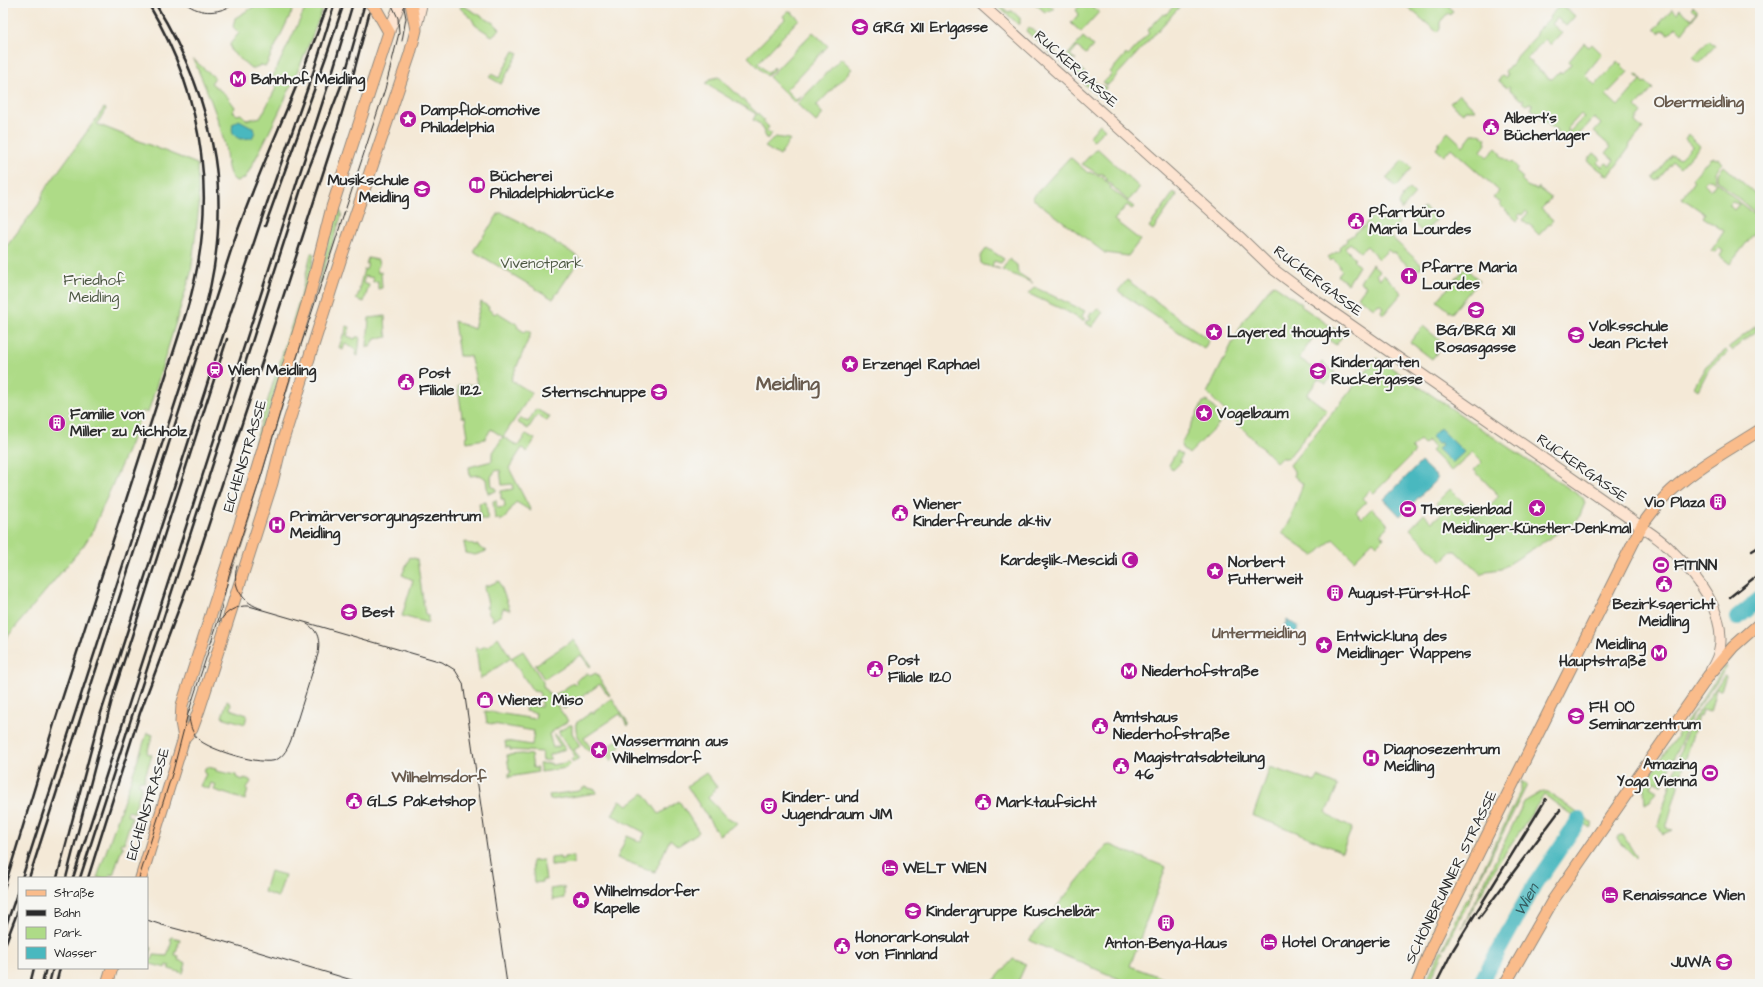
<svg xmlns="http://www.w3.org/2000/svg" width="1763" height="987" viewBox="0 0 1763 987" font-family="'Architects Daughter',sans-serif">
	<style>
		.green { fill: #aedb87; stroke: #6c8359; fill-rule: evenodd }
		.water { fill: #49b8bf; stroke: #3a7275 }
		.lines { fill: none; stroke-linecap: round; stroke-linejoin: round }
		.river { stroke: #49b8bf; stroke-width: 16 }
		.secondary-casing { stroke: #908a81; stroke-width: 12 }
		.primary-casing { stroke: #908a81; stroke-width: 13 }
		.secondary { stroke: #fde4d1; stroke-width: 10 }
		.primary { stroke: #fabc8b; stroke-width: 11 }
		.tram { stroke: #2b2b2b; stroke-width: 1 }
		.rail { stroke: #2b2b2b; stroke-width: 2.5 }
		.primary-bridge-casing { stroke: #908a81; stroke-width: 13; stroke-linecap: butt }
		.primary-bridge { stroke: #fabc8b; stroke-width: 11 }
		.labels { text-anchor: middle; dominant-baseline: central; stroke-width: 4; stroke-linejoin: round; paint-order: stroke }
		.poi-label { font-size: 15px; font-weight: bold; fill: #2b2b2b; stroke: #f6f6f2; text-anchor: start }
		.street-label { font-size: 15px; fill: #2b2b2b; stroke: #f6f6f2 }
		.park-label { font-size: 15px; fill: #4c5742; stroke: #f6f6f2 }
		.neighbourhood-label { font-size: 16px; font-weight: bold; fill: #695b4e; stroke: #f6f6f2 }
		.water-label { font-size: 16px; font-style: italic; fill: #365c5f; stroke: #f6f6f2 }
		.district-label { font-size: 19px; font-weight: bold; fill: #695b4e; stroke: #f6f6f2 }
	</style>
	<rect width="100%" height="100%" fill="#f6f6f2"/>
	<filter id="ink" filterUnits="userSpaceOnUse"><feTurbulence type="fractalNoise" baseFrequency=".025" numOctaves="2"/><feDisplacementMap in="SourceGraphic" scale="8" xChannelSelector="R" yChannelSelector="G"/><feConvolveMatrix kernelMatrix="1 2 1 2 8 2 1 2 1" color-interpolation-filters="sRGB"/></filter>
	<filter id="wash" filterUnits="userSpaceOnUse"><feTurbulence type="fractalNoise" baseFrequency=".012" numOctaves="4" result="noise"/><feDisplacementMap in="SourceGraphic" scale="16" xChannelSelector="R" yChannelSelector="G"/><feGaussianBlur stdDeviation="0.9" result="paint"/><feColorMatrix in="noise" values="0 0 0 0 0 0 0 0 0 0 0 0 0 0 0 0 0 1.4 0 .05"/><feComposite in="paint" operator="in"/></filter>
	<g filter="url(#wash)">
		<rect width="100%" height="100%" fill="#f4e9d7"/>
		<g class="green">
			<path d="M 260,3 L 296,3 L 266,66 L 261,65 L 252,69 L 231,51 L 230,44 L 239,33 L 233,27 L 235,18 Z"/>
			<path d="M 308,3 L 321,3 L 320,7 L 323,8 C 302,65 277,119 248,173 L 244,179 L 236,181 C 226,175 227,156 225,146 C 218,115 206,88 193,59 L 215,78 L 211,83 L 226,95 L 235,107 L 233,111 L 237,115 L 241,114 L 247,120 L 261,117 L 276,88 L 272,78 Z"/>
			<path d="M 994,3 L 1002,3 L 1002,7 L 1008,12 L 1012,11 L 1020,18 L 1020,24 L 1018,24 Z"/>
			<path d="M 1034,3 L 1047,3 L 1054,9 L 1045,12 Z"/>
			<path d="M 1082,3 L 1088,3 L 1099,12 L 1081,32 L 1071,23 L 1079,14 L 1076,10 Z"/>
			<path d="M 1177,3 L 1183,3 L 1108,85 L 1103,83 L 1112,74 L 1110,72 L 1126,54 L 1128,56 L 1149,33 L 1147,31 L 1163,14 L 1165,15 Z"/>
			<path d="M 1403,3 L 1453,3 L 1449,7 L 1453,11 L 1450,15 L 1448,13 L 1440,22 L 1440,28 L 1437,32 Z"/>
			<path d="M 1561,4 L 1575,16 L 1566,26 L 1557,18 L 1552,24 L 1562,33 L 1551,45 L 1545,39 L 1527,59 L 1548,78 L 1552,79 L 1559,72 L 1562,74 L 1571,64 L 1569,61 L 1584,43 L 1589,47 L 1592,44 L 1602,54 L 1585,75 L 1595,85 L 1615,65 L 1617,61 L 1628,72 L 1606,95 L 1618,106 L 1641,80 L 1635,75 L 1637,74 L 1644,83 L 1646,82 L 1653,89 L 1636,107 L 1642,113 L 1635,122 L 1643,129 L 1630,144 L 1629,148 L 1608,177 L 1606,174 L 1603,175 L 1604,173 L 1590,163 L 1588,160 L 1594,153 L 1601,159 L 1597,163 L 1602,167 L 1606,163 L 1610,165 L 1614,160 L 1606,153 L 1611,147 L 1594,132 L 1601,124 L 1594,118 L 1574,140 L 1572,138 L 1567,141 L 1556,132 L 1557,130 L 1553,127 L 1552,128 L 1537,115 L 1538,113 L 1531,109 L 1533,105 L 1530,103 L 1526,105 L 1522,102 L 1524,100 L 1522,99 L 1521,100 L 1509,89 L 1510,88 L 1509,86 L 1507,88 L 1499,81 L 1501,76 L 1506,77 L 1507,75 L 1505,71 L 1510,66 L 1511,67 L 1515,59 L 1535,37 L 1537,31 L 1550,18 L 1549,17 ZM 1581,114 L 1584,117 L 1569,132 L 1567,129 Z"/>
			<path d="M 462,5 L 495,24 L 500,29 L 492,36 L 475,25 L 472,19 L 460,8 Z"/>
			<path d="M 1693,6 L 1697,10 L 1697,13 L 1682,33 L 1676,27 L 1669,34 L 1663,30 L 1659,33 L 1655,29 L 1672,9 L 1677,13 L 1680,9 L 1691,19 L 1696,13 L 1691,8 Z"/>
			<path d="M 788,11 L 790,11 L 799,19 L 758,63 L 768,73 L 774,67 L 775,69 L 767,76 L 748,57 L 785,19 L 783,16 Z"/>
			<path d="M 1028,28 L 1033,30 L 1041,37 L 1040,41 L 1045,45 L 1049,44 L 1055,50 L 1055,57 L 1026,31 Z"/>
			<path d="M 813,32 L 828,46 L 786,90 L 796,100 L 803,95 L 795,103 L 769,77 Z"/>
			<path d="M 1083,37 L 1093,46 L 1086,54 L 1077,47 L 1070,55 L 1076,60 L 1066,57 Z"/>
			<path d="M 1709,40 L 1715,46 L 1699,63 L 1693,57 Z"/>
			<path d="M 514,51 L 519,53 L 501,84 L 489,77 L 491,74 L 499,78 Z"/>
			<path d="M 841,58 L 852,69 L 816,106 L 823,114 L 816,122 L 797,104 Z"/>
			<path d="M 1063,59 L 1074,63 L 1085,73 L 1081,78 L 1072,70 L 1073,68 L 1067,63 L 1065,66 L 1061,62 Z"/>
			<path d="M 719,77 L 764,120 L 763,122 L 769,127 L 766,131 L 772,133 L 767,139 L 760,124 L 753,120 L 756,114 L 706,84 L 710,79 Z"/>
			<path d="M 1084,81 L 1095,82 L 1100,86 L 1107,87 L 1098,96 L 1083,83 Z"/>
			<path d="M 1459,94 L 1476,110 L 1465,110 L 1463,113 L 1450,103 Z"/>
			<path d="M 104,108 L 106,109 L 97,124 L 197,164 L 199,206 L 191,273 L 148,413 L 142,411 L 130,444 L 92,532 L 84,545 L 3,642 L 3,251 L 39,204 L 44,191 Z"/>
			<path d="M 1100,124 L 1105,129 L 1093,141 L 1089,137 Z"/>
			<path d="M 1448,132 L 1463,146 L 1472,134 L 1477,134 L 1479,133 L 1486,139 L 1485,141 L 1486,144 L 1481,151 L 1487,157 L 1496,148 L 1501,153 L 1500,155 L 1511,163 L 1512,162 L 1518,168 L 1515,171 L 1523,178 L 1521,180 L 1527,186 L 1537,190 L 1539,187 L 1539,189 L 1550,197 L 1551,199 L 1541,209 L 1553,220 L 1539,235 L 1534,230 L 1532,226 L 1529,224 L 1528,225 L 1522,220 L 1528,213 L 1526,211 L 1522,215 L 1520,214 L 1518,216 L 1520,218 L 1517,221 L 1500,205 L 1501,203 L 1493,198 L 1499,191 L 1451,148 L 1444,156 L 1436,149 L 1439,145 L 1438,143 Z"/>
			<path d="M 1688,134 L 1700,146 L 1680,168 L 1673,162 L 1657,181 L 1653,178 L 1672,155 L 1679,159 L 1692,146 L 1685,139 Z"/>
			<path d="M 775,137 L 790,139 L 780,156 L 765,147 Z"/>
			<path d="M 1097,148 L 1140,188 L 1128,201 L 1107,181 L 1103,174 L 1098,174 L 1082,164 Z"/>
			<path d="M 1070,157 L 1088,173 L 1089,172 L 1102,177 L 1111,187 L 1110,188 L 1134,207 L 1132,209 L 1127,205 L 1114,220 L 1140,240 L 1128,256 L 1105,253 L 1032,198 Z"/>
			<path d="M 1713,157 L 1716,159 L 1718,158 L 1722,164 L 1715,172 L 1715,183 L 1711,179 L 1707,180 L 1704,183 L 1711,190 L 1717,182 L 1739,202 L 1738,204 L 1732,202 L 1730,204 L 1730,206 L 1734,210 L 1740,203 L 1760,219 L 1760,236 L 1755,232 L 1730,264 L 1720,256 L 1723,251 L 1719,248 L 1715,252 L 1711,251 L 1724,231 L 1703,217 L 1705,214 L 1682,198 L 1694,181 L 1692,179 L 1710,158 L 1711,159 Z"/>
			<path d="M 1403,160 L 1412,168 L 1396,187 L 1386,178 Z"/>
			<path d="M 1724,166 L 1760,198 L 1760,217 L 1717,180 L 1717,174 Z"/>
			<path d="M 1410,189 L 1415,194 L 1401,210 L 1399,203 L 1403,198 L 1402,196 Z"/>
			<path d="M 1174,192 L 1177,195 L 1153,230 L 1149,227 Z"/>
			<path d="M 336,206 L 342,214 L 316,293 Z"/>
			<path d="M 1424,207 L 1437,219 L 1424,233 L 1413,223 L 1415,220 L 1414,219 Z"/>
			<path d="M 1375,211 L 1382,217 L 1385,214 L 1388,217 L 1391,215 L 1399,223 L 1389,235 L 1423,266 L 1415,272 L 1393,252 L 1392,253 L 1388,250 L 1379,259 L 1367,246 L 1360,252 L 1350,243 L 1345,248 L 1355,258 L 1353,260 L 1359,266 L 1348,284 L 1338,276 L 1342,271 L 1339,268 L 1340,266 L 1333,259 L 1331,261 L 1328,257 L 1340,250 L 1339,248 L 1347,241 L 1346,239 L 1355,234 L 1354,233 L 1366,225 L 1365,224 L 1371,218 L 1370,217 Z"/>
			<path d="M 499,213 L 503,213 L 521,222 L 538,234 L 539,233 L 571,252 L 580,259 L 553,299 L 473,251 Z"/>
			<path d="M 987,248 L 1004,259 L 1001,263 L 994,261 L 992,266 L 1000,269 L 984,265 L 981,263 L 980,257 Z"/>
			<path d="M 311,253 L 313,253 L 314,256 L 302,308 L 256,450 L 255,441 L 302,291 Z"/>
			<path d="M 368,258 L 378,260 L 379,266 L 377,267 L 378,273 L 381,272 L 382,288 L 378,289 L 378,281 L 373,282 L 373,278 L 365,276 L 363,283 L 369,285 L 364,302 L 356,299 L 360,290 L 359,289 L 364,269 L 366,270 L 368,264 L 366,264 Z"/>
			<path d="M 1009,259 L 1017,265 L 1018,273 L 1033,283 L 1002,270 Z"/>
			<path d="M 1372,264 L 1380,271 L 1376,275 L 1380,279 L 1384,275 L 1402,293 L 1384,314 L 1382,313 L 1381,311 L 1384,307 L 1379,304 L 1374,308 L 1358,297 L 1366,286 L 1360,282 Z"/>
			<path d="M 1465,268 L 1479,280 L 1452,313 L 1437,301 Z"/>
			<path d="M 1127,280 L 1209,340 L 1204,349 L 1118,291 Z"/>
			<path d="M 1273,284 L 1302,304 L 1301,306 L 1343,335 L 1336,345 L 1317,332 L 1299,358 L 1316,370 L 1322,362 L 1335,372 L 1326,384 L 1318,379 L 1307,395 L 1327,410 L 1288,458 L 1280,458 L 1276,462 L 1207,393 L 1244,320 Z"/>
			<path d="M 1034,287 L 1085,311 L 1082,316 L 1085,319 L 1083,321 L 1066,311 L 1029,294 Z"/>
			<path d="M 481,302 L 489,307 L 488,309 L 495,314 L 497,312 L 518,325 L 517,327 L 524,332 L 526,330 L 531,333 L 511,380 L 532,393 L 503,437 L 518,446 L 526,434 L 535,439 L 527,452 L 522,448 L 509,468 L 531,511 L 516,502 L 505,518 L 500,521 L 499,518 L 495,519 L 493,501 L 496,500 L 497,508 L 505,507 L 504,499 L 501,499 L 501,491 L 513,489 L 512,484 L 502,485 L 500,470 L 495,471 L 491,477 L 492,487 L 496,488 L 496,491 L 488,494 L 486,479 L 480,475 L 470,476 L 469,467 L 492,461 L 492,454 L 503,437 L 491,429 L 485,439 L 467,442 L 466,437 L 468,436 L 465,417 L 462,417 L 458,386 L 477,384 L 470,356 L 459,356 L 454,321 L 474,329 Z"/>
			<path d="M 1098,308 L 1103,312 L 1092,327 L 1086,323 L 1088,320 L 1090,321 L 1091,319 L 1089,316 L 1091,312 L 1094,313 Z"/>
			<path d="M 385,316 L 386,334 L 387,334 L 388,337 L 375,339 L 370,347 L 367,347 L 369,318 Z"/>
			<path d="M 346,326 L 350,327 L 347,336 L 355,339 L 356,337 L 360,337 L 358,356 L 356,355 L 356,349 L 345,344 L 343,350 L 339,348 L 343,335 L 345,335 Z"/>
			<path d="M 1423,326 L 1444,344 L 1432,359 L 1410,342 Z"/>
			<path d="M 1756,326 L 1758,329 L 1732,350 L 1729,347 Z"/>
			<path d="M 1726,350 L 1728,352 L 1726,354 L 1710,367 L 1698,390 L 1694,387 L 1706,366 Z"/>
			<path d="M 1377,358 L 1583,498 L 1585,503 L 1578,520 L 1501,569 L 1486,571 L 1482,575 L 1456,551 L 1452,551 L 1442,561 L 1410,529 L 1424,514 L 1432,522 L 1444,511 L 1436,503 L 1450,489 L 1478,517 L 1499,496 L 1474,470 L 1482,462 L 1472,452 L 1451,471 L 1431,451 L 1434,448 L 1428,441 L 1424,444 L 1420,440 L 1411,448 L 1415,452 L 1374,493 L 1370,490 L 1362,498 L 1366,502 L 1356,512 L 1362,518 L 1372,508 L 1389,525 L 1381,533 L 1384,538 L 1377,545 L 1373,541 L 1354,560 L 1333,539 L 1314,556 L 1282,533 L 1290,521 L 1303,484 L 1294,476 L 1294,471 L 1290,465 Z"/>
			<path d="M 1207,401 L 1224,419 L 1189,454 L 1182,448 L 1181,444 L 1203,402 Z"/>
			<path d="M 536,409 L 550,417 L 547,421 L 537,415 L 528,429 L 517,422 L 521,418 L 528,422 Z"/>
			<path d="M 1177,451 L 1183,455 L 1179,460 L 1181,462 L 1173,470 L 1169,465 Z"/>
			<path d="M 486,502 L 488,519 L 481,519 L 479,503 Z"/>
			<path d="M 466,542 L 475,546 L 478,545 L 480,548 L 487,551 L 475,555 L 466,553 L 464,543 Z"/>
			<path d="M 410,557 L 417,559 L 425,614 L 428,615 L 428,623 L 402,616 L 413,580 L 402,575 Z"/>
			<path d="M 499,581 L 510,610 L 503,608 L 501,615 L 492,621 L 493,617 L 488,613 L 488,608 L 486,608 L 488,604 L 484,588 L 486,585 L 487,586 Z"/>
			<path d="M 498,637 L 511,658 L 523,651 L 543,682 L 543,686 L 568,721 L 549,734 L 553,748 L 560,746 L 554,736 L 555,734 L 565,749 L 550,755 L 550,760 L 543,761 L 542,752 L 510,750 L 510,747 L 506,748 L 505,741 L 532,745 L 534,731 L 487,723 L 485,711 L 535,719 L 536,713 L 525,711 L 526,705 L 541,707 L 542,703 L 539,692 L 533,691 L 511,658 L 480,679 L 476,647 L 480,649 L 485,646 L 487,647 Z"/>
			<path d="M 573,640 L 591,666 L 590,667 L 581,655 L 544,679 L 535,665 Z"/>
			<path d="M 1725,666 L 1727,667 L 1692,716 L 1662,785 L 1655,781 L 1650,787 L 1657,791 L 1650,801 L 1645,804 L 1644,789 L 1650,775 Z"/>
			<path d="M 588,673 L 590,676 L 596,673 L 610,695 L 609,696 L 600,684 L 564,709 L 555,695 L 573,683 L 574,685 L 577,683 L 575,681 Z"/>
			<path d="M 1724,676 L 1726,677 L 1721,690 L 1716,689 L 1710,712 L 1702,710 L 1700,717 L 1698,716 L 1666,828 L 1672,830 L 1663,834 L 1658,825 L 1684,739 L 1693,720 Z"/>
			<path d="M 612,698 L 629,725 L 628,726 L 620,714 L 584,738 L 592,750 L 588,751 C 582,743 574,734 576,723 L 592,712 L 593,714 L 595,713 L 594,711 Z"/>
			<path d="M 227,701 L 231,704 L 230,709 L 247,715 L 245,724 L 222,717 Z"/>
			<path d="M 570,725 L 572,725 L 572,733 L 580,746 L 574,750 L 579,758 L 573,762 L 571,759 L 575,756 L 559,733 L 559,731 Z"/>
			<path d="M 147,733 L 153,735 L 147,753 L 152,755 L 144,779 L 145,781 L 140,780 L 138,784 L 142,785 L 134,811 L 135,813 L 128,811 L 127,815 L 132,817 L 124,842 L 125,843 L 121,843 L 120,845 L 124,847 L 122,848 L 113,875 L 110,874 L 109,876 L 112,878 L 97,878 Z"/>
			<path d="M 624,736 L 624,738 L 611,761 L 604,749 Z"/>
			<path d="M 522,754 L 531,755 L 533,768 L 537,768 L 538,772 L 509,777 L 509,773 L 511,772 L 510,769 L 509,769 L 507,755 Z"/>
			<path d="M 568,761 L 570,764 L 566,768 L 541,772 L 539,764 L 551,763 L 551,765 L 565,763 Z"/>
			<path d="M 208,767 L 216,769 L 216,771 L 236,775 L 236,777 L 243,780 L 244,778 L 250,780 L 251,782 L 246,789 L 248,790 L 245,800 L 214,790 L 216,785 L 211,783 L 209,789 L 200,786 L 206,774 L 204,773 L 205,768 Z"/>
			<path d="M 1270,767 L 1315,782 L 1318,777 L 1338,786 L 1326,812 L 1334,819 L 1352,828 L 1342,852 L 1294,831 L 1253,816 Z"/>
			<path d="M 706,773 L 717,787 L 708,798 L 725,816 L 738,823 L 719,835 L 687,786 Z"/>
			<path d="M 1521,781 L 1527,785 L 1445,948 L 1443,948 L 1465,901 L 1470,896 L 1521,791 Z"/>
			<path d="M 585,787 L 596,790 L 596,793 L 550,800 L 549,795 L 579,791 Z"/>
			<path d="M 1543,791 L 1548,792 L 1593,824 L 1590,828 L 1544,795 L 1497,865 L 1462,928 L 1524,802 Z"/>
			<path d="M 644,793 L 659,814 L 679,801 L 699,832 L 678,846 L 670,839 L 655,872 L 617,858 L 627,836 L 641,842 L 645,833 L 612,815 L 620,800 L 628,805 Z"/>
			<path d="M 1620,835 L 1623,835 L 1636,856 L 1636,859 L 1619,842 L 1618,838 Z"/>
			<path d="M 1110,845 L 1166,867 L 1130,966 L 1168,980 L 1166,984 L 1131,984 L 1030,941 L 1030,939 L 1106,846 Z"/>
			<path d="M 572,856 L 574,857 L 573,864 L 551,866 L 551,858 L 560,857 L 560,859 L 564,859 L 564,857 Z"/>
			<path d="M 543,860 L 546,880 L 542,880 L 542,882 L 534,883 L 532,861 Z"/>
			<path d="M 270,871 L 285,875 L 278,897 L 264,892 Z"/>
			<path d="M 564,887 L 564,898 L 553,900 L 550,889 Z"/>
			<path d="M 171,937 L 180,939 L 175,955 L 179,956 L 178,960 L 186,963 L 183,973 L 169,969 L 170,966 L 167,965 L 166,968 L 147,963 L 147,947 L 152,948 L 148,959 L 152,960 L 154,955 L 167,956 L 172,941 L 170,940 Z"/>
			<path d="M 1441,950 L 1444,951 L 1429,984 L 1425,984 Z"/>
			<path d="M 1013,959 L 1026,964 L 1017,984 L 1003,984 L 999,981 L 997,984 L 991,984 Z"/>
		</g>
		<g class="water">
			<path d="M 239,120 L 254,128 L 255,132 L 252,138 L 240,139 C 233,136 231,131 233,124 Z"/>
			<path d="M 1440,428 L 1464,452 L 1452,463 L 1438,449 L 1442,445 L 1440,442 L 1438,444 L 1431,437 Z"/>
			<path d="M 1421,462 L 1438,478 L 1400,516 L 1384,499 Z"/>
			<path d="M 1287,620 L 1299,627 L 1292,639 L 1281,632 Z"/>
		</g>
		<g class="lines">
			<g class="river">
				<path d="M 1737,618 L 1760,599"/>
				<path id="s1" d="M 1480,984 L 1534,886 L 1579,820"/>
			</g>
		</g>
	</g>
	<g filter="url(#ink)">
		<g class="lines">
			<defs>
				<g id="secondary">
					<path d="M 980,3 L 1242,239 L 1273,269 L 1312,298 L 1629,518 C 1642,528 1657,536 1668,547 C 1694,572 1725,609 1720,647 C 1719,655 1715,663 1711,670"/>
					<path d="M 416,28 L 422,3"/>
					<path d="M 389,32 L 400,3"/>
				</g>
				<g id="primary">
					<path d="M 184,738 L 181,722 L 182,705 L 243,515 L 310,294 L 332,207 L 389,32 L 376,9"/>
					<path d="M 141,878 L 184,738 L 192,729 L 199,710 L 272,483 L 281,446 L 341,258 L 410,54 L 416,30 L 411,3"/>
					<path d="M 107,984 L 112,968"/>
					<path d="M 1417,984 L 1432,946 L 1641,527 C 1650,514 1659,502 1671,491 C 1697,467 1730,449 1760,430"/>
					<path d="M 1505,984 L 1553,900 L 1709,675 L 1733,647 L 1760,623"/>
				</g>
			</defs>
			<use href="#secondary" class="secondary-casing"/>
			<use href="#primary" class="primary-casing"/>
			<use href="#secondary" class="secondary"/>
			<use href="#primary" class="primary"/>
			<g class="tram">
				<path d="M 185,3 C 202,16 220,13 237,3"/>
				<path d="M 402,41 L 406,18 L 403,3"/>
				<path d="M 237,566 C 231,587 243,603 262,609"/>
				<path d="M 219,622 C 226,612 236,605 249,606 L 442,662 L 455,670 L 463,683 L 507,984"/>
				<path d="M 189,717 C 190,725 192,733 198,739 C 209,750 262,766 276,760 C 284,756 288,748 291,740 L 318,654 C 320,641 319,631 307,624"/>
				<path d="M 139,878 L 173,771 L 187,717 L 219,618 L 229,575 L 262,474 L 288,385 L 385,89 L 399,33 L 398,18 L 391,3"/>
				<path d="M 147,920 L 162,925 L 222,941 L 365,984"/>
			</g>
			<g class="rail">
				<path d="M 265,226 L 326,57 L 344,3"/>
				<path d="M 1752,551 L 1760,546"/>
				<path d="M 1730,597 L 1760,573"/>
				<path d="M 22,878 L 201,323 C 236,207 218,105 155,3"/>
				<path d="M 29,878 L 234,241 C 262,160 301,84 328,3"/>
				<path d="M 57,878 L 100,716 L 211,372 L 267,203 L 313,73 L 335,3"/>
				<path d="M 66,878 L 114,692 L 227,339"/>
				<path d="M 73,878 L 333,70 L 353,3"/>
				<path d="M 80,878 L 302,186 L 343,81 L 365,3"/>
				<path d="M 88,878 L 140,713 L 197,560 L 254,387 L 335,136 L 352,79 L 372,3"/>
				<path d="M 3,892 L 54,724 L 186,313 C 219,205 206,100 148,3"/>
				<path d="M 1479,918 L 1560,810"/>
				<path d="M 3,934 L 19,888"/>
				<path d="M 3,950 L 19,908"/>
				<path d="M 30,984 L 34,968"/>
				<path d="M 42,984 L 46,968"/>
				<path d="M 49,984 L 53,968"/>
				<path d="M 56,984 L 60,968"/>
				<path d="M 1436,984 L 1453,950 L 1546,799"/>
			</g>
			<defs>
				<path id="primary-bridge" d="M 370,3 L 376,9"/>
			</defs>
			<use href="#primary-bridge" class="primary-bridge-casing"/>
			<use href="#primary-bridge" class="primary-bridge"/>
		</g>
	</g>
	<defs>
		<symbol id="school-disc" viewBox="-11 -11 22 22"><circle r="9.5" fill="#b5179e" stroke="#f6f6f2"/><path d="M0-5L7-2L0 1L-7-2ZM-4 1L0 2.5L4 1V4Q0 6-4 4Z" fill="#fff"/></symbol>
		<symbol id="metro-disc" viewBox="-11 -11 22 22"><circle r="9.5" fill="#b5179e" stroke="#f6f6f2"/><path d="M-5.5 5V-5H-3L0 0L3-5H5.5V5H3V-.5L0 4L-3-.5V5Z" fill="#fff"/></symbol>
		<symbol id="sight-disc" viewBox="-11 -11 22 22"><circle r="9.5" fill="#b5179e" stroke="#f6f6f2"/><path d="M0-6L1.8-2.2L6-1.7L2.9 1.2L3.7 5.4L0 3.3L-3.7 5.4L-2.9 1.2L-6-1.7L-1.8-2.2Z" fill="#fff"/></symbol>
		<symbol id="civic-disc" viewBox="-11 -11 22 22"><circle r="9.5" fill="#b5179e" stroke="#f6f6f2"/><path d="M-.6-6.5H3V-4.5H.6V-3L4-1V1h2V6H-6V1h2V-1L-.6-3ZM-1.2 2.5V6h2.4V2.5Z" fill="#fff"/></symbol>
		<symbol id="library-disc" viewBox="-11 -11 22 22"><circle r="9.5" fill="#b5179e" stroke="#f6f6f2"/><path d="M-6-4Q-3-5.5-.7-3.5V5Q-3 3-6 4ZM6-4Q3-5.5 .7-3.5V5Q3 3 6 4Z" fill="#fff"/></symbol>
		<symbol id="church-disc" viewBox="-11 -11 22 22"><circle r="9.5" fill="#b5179e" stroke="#f6f6f2"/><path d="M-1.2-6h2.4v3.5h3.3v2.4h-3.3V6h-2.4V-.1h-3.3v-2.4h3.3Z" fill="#fff"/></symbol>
		<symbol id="station-disc" viewBox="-11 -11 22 22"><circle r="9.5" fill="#b5179e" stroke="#f6f6f2"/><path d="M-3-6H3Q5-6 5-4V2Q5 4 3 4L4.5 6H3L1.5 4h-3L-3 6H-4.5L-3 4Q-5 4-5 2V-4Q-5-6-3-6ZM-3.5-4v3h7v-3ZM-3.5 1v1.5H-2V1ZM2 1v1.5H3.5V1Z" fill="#fff"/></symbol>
		<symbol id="building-disc" viewBox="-11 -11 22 22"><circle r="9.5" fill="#b5179e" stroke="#f6f6f2"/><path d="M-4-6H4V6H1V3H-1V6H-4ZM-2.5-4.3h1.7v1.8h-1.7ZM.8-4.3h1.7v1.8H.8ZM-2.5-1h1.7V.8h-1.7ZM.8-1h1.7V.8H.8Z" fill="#fff"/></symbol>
		<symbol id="stadium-disc" viewBox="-11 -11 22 22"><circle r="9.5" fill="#b5179e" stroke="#f6f6f2"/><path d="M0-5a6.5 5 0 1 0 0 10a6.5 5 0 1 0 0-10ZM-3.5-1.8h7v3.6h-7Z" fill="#fff"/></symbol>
		<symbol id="hospital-disc" viewBox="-11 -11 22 22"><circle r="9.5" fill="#b5179e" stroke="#f6f6f2"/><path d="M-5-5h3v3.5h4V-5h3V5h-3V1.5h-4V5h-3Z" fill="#fff"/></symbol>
		<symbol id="mosque-disc" viewBox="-11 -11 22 22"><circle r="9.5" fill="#b5179e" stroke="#f6f6f2"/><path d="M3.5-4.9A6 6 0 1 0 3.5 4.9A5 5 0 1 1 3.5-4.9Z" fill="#fff"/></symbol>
		<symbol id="university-disc" viewBox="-11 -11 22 22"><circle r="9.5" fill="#b5179e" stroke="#f6f6f2"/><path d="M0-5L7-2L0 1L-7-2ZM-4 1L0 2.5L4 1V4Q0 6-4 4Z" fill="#fff"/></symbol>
		<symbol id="shop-disc" viewBox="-11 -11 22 22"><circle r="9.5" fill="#b5179e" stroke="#f6f6f2"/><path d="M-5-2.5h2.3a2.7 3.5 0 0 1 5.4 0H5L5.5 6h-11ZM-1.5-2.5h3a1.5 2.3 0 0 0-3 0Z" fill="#fff"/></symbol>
		<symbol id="theatre-disc" viewBox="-11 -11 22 22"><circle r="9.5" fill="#b5179e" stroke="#f6f6f2"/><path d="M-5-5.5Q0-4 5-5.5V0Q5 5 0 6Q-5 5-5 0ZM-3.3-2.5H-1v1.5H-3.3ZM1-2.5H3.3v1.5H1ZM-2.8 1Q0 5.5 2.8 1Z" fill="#fff"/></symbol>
		<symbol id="hotel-disc" viewBox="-11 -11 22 22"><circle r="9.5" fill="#b5179e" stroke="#f6f6f2"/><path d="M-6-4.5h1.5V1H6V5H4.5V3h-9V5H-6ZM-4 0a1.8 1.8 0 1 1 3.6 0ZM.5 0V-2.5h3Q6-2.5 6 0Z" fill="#fff"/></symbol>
	</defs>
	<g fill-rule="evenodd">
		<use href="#school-disc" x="850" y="17" width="20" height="20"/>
		<use href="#metro-disc" x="228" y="69" width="20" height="20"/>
		<use href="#sight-disc" x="398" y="109" width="20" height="20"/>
		<use href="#civic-disc" x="1481" y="117" width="20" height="20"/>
		<use href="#library-disc" x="467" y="175" width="20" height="20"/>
		<use href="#school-disc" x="412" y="179" width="20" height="20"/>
		<use href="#civic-disc" x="1346" y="211" width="20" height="20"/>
		<use href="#church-disc" x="1399" y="266" width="20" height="20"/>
		<use href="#school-disc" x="1466" y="300" width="20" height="20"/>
		<use href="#sight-disc" x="1204" y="322" width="20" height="20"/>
		<use href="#school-disc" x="1566" y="325" width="20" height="20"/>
		<use href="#sight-disc" x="840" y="354" width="20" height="20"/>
		<use href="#station-disc" x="205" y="360" width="20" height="20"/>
		<use href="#school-disc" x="1308" y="361" width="20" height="20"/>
		<use href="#civic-disc" x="396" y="372" width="20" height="20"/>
		<use href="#school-disc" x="649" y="382" width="20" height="20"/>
		<use href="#sight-disc" x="1194" y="403" width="20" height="20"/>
		<use href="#building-disc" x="47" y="413" width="20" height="20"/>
		<use href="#building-disc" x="1708" y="492" width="20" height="20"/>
		<use href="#sight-disc" x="1527" y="498" width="20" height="20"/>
		<use href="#stadium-disc" x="1398" y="499" width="20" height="20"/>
		<use href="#civic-disc" x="890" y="503" width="20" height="20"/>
		<use href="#hospital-disc" x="267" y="515" width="20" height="20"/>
		<use href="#mosque-disc" x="1120" y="550" width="20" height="20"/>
		<use href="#stadium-disc" x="1651" y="555" width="20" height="20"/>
		<use href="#sight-disc" x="1205" y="561" width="20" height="20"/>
		<use href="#civic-disc" x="1654" y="574" width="20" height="20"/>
		<use href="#building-disc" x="1325" y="583" width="20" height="20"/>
		<use href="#university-disc" x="339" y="602" width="20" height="20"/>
		<use href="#sight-disc" x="1314" y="635" width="20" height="20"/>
		<use href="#metro-disc" x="1649" y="643" width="20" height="20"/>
		<use href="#civic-disc" x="865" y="659" width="20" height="20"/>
		<use href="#metro-disc" x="1119" y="661" width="20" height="20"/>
		<use href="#shop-disc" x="475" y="690" width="20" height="20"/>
		<use href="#university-disc" x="1566" y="706" width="20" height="20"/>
		<use href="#civic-disc" x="1090" y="716" width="20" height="20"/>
		<use href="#sight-disc" x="589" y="740" width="20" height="20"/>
		<use href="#hospital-disc" x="1361" y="748" width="20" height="20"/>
		<use href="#civic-disc" x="1111" y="756" width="20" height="20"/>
		<use href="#stadium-disc" x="1700" y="763" width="20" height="20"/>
		<use href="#civic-disc" x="344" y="791" width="20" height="20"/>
		<use href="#civic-disc" x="973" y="792" width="20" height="20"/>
		<use href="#theatre-disc" x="759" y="796" width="20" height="20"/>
		<use href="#hotel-disc" x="880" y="858" width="20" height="20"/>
		<use href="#hotel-disc" x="1600" y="885" width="20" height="20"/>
		<use href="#sight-disc" x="571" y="890" width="20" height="20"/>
		<use href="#school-disc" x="903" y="901" width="20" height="20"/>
		<use href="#building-disc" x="1156" y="913" width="20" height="20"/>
		<use href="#hotel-disc" x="1259" y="932" width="20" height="20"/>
		<use href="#civic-disc" x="832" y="936" width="20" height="20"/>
		<use href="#school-disc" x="1714" y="952" width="20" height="20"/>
	</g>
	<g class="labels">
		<g class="poi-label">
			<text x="873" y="27">GRG XII Erlgasse</text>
			<text x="251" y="79">Bahnhof Meidling</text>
			<text x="421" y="110">Dampflokomotive<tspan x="421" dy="17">Philadelphia</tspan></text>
			<text x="1504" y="118">Albert's<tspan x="1504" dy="17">Bücherlager</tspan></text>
			<text x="490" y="176">Bücherei<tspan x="490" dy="17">Philadelphiabrücke</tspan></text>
			<text x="409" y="180" text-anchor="end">Musikschule<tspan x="409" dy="17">Meidling</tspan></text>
			<text x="1369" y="212">Pfarrbüro<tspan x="1369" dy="17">Maria Lourdes</tspan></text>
			<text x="1422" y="267">Pfarre Maria<tspan x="1422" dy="17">Lourdes</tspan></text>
			<text x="1589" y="326">Volksschule<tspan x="1589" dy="17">Jean Pictet</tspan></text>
			<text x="1476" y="330" text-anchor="middle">BG/BRG XII<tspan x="1476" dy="17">Rosasgasse</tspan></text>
			<text x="1227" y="332">Layered thoughts</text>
			<text x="1331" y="362">Kindergarten<tspan x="1331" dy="17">Ruckergasse</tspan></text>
			<text x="863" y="364">Erzengel Raphael</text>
			<text x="228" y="370">Wien Meidling</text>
			<text x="419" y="373">Post<tspan x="419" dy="17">Filiale 1122</tspan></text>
			<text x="646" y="392" text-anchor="end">Sternschnuppe</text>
			<text x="1217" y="413">Vogelbaum</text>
			<text x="70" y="414">Familie von<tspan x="70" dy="17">Miller zu Aichholz</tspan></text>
			<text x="1705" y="502" text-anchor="end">Vio Plaza</text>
			<text x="913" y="504">Wiener<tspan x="913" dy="17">Kinderfreunde aktiv</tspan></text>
			<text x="1421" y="509">Theresienbad</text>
			<text x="290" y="516">Primärversorgungszentrum<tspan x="290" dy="17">Meidling</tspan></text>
			<text x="1537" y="528" text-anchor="middle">Meidlinger-Künstler-Denkmal</text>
			<text x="1117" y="560" text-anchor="end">Kardeşlik-Mescidi</text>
			<text x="1228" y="562">Norbert<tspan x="1228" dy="17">Futterweit</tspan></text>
			<text x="1674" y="565">FITINN</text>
			<text x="1348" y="593">August-Fürst-Hof</text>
			<text x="1664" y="604" text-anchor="middle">Bezirksgericht<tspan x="1664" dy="17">Meidling</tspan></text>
			<text x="362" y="612">Best</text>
			<text x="1337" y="636">Entwicklung des<tspan x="1337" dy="17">Meidlinger Wappens</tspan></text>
			<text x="1646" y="644" text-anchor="end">Meidling<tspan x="1646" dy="17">Hauptstraße</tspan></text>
			<text x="888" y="660">Post<tspan x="888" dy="17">Filiale 1120</tspan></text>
			<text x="1142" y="671">Niederhofstraße</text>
			<text x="498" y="700">Wiener Miso</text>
			<text x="1589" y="707">FH OÖ<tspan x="1589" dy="17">Seminarzentrum</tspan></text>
			<text x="1113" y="717">Amtshaus<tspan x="1113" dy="17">Niederhofstraße</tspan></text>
			<text x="612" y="741">Wassermann aus<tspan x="612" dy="17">Wilhelmsdorf</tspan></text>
			<text x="1384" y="749">Diagnosezentrum<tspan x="1384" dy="17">Meidling</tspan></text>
			<text x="1134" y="757">Magistratsabteilung<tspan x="1134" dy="17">46</tspan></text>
			<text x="1697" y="764" text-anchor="end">Amazing<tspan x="1697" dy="17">Yoga Vienna</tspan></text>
			<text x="782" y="797">Kinder- und<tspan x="782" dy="17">Jugendraum JIM</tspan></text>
			<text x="367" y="801">GLS Paketshop</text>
			<text x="996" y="802">Marktaufsicht</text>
			<text x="903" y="868">WELT WIEN</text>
			<text x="594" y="891">Wilhelmsdorfer<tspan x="594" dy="17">Kapelle</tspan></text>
			<text x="1623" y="895">Renaissance Wien</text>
			<text x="926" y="911">Kindergruppe Kuschelbär</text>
			<text x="855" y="937">Honorarkonsulat<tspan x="855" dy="17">von Finnland</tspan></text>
			<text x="1282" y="942">Hotel Orangerie</text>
			<text x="1166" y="943" text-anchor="middle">Anton-Benya-Haus</text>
			<text x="1711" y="962" text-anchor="end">JUWA</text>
		</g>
		<g class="street-label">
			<text transform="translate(1076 69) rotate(42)">RUCKERGASSE</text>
			<text transform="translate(1318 281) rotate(37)">RUCKERGASSE</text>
			<text transform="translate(245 456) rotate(-73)">EICHENSTRASSE</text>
			<text transform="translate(1582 468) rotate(35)">RUCKERGASSE</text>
			<text transform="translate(148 804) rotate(-73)">EICHENSTRASSE</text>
			<text transform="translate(1451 877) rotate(-64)">SCHÖNBRUNNER STRASSE</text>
		</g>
		<g class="park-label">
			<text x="542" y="263">Vivenotpark</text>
			<text x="94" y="280">Friedhof<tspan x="94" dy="17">Meidling</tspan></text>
		</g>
		<g class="neighbourhood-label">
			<text x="1699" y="102">Obermeidling</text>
			<text x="1259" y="633">Untermeidling</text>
			<text x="439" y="777">Wilhelmsdorf</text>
		</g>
		<g class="water-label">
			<text stroke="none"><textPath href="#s1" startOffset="96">Wien</textPath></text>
		</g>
		<g class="district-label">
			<text x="788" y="384">Meidling</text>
		</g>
	</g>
	<rect width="1763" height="987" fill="none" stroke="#f6f6f2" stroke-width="16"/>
	<rect x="18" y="877" width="130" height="92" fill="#f6f6f2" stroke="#a5a5a2"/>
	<rect x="26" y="890" width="20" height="6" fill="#fabc8b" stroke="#a5a5a2"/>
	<text x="54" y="897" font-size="12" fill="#2b2b2b">Straße</text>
	<rect x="26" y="910" width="20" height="6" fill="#2b2b2b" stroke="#a5a5a2"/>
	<text x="54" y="917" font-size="12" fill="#2b2b2b">Bahn</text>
	<rect x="26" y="927" width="20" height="12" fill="#aedb87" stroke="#a5a5a2"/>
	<text x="54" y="937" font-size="12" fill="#2b2b2b">Park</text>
	<rect x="26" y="947" width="20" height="12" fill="#49b8bf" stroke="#a5a5a2"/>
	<text x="54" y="957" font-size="12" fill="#2b2b2b">Wasser</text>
</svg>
